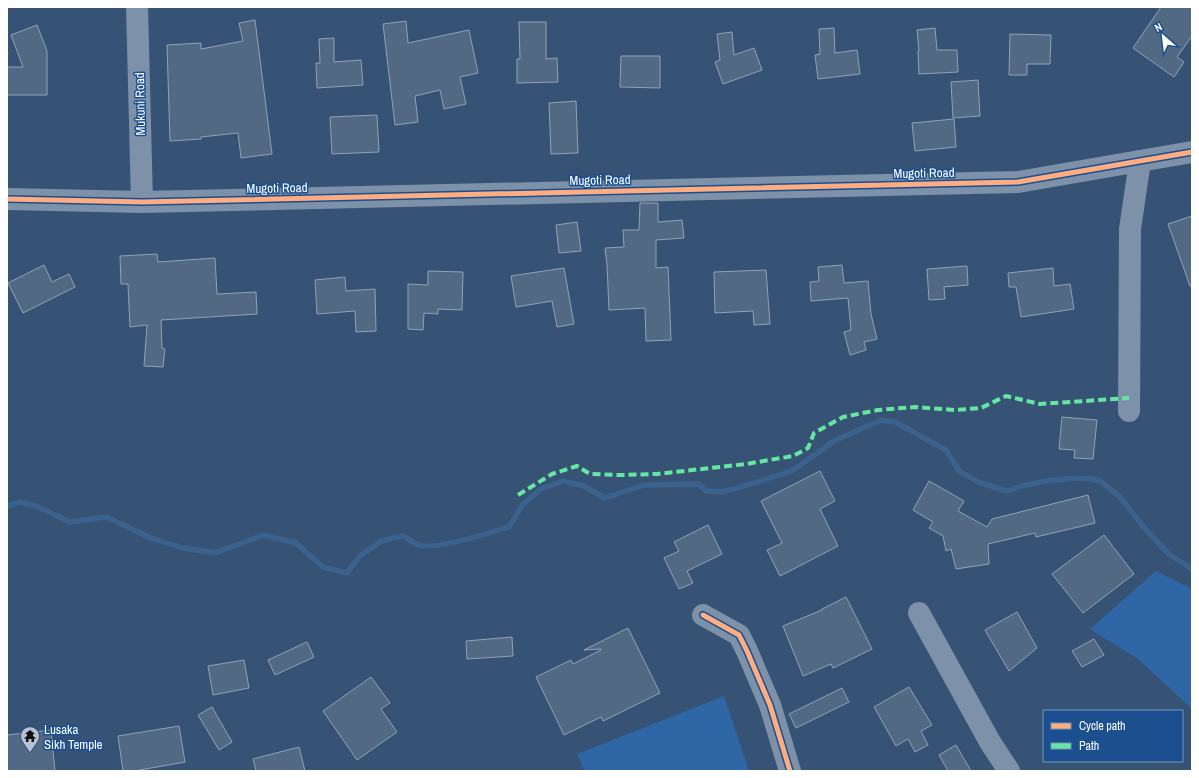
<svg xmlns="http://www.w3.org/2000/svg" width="1199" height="778" viewBox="0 0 1199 778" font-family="'Archivo Narrow',sans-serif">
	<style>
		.green { fill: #2f66a5 }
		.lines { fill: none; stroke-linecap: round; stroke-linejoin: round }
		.stream { stroke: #3b618d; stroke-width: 5.5 }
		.building { fill: #526984; stroke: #92a2b6 }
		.minor { stroke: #7d92a8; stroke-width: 22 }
		.quiet { stroke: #66e7a1; stroke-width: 4; stroke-dasharray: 8 4; stroke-linecap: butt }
		.cycleway-casing { stroke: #1b4f8f; stroke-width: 8 }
		.cycleway { stroke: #ffac80; stroke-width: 5 }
		.labels { text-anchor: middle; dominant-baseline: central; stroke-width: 3; stroke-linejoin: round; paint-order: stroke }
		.street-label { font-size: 13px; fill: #fff; stroke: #1b4f8f }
		.poi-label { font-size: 13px; fill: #fff; stroke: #1b4f8f; text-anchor: start }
	</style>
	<rect width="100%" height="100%" fill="#365274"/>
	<g class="green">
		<path d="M 1156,571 L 1192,589 L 1192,709 L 1138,659 L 1090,629 Z"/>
		<path d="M 724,696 L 749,771 L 584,771 L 577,754 Z"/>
	</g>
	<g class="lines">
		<path class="stream" d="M 7,506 L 20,502 L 36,506 L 70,522 L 106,517 L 151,538 L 183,548 L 215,553 L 263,535 L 296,543 L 323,567 L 347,573 L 360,556 L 381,541 L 403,536 C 408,539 413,543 419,545 C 432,551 493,532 509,527 L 523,504 L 541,489 L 563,481 L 584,486 L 605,498 L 644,485 L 698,484 L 707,491 L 721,492 L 738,488 L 792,471 L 834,441 L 881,420 L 895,422 L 946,450 L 960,472 L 981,483 L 1007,491 L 1021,486 L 1046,481 L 1074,478 L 1092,479 L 1100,481 L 1120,497 L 1147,531 L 1170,555 L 1192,569"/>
	</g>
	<g class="building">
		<path d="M 1161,7 L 1192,7 L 1192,36 L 1177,57 L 1184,62 L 1174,77 L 1133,48 Z"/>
		<path d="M 255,20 L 272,154 L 241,158 L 238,133 L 201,137 L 201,139 L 170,141 L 167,45 L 201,43 L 201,49 L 243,41 L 239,23 Z"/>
		<path d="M 406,21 L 408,43 L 469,30 L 478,73 L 460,77 L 466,104 L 444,109 L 440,90 L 415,96 L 418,122 L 395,125 L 383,24 Z"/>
		<path d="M 519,22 L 546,22 L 546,59 L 557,58 L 558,82 L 517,83 L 517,59 L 520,59 Z"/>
		<path d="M 37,25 L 47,51 L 47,95 L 7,95 L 7,67 L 23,67 L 11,35 Z"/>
		<path d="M 834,28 L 835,53 L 857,50 L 860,74 L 818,79 L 815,55 L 820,54 L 819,29 Z"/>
		<path d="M 935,28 L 937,50 L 957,50 L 958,72 L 919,74 L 918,51 L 919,51 L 917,30 Z"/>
		<path d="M 732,32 L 734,55 L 754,48 L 762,70 L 723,84 L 715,62 L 720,60 L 717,34 Z"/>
		<path d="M 1010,34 L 1051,35 L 1050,64 L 1027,64 L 1027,75 L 1009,75 Z"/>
		<path d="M 334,38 L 334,62 L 361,60 L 363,85 L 317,88 L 316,63 L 320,63 L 319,39 Z"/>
		<path d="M 621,56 L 660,56 L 660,88 L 620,87 Z"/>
		<path d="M 978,80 L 980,116 L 953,118 L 951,82 Z"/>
		<path d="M 576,101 L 578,153 L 551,154 L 549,103 Z"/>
		<path d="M 377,115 L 379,152 L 332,154 L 330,117 Z"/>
		<path d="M 954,119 L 956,147 L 915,151 L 912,123 Z"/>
		<path d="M 640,203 L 658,203 L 658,222 L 682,220 L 684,238 L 656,240 L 656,268 L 668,267 L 671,340 L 646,341 L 645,308 L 609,310 L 607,265 L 605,248 L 624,247 L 623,230 L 639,230 Z"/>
		<path d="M 1192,216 L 1192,286 L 1190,286 L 1168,224 Z"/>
		<path d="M 577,222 L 581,251 L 559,253 L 556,225 Z"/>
		<path d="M 157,254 L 158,262 L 215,258 L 217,294 L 256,292 L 257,314 L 161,320 L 162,348 L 165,349 L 163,367 L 144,366 L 147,325 L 130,327 L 128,284 L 121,284 L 120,256 Z"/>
		<path d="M 44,265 L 52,282 L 69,274 L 75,287 L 23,313 L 8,283 Z"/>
		<path d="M 842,265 L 844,283 L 868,281 L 871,314 L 877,339 L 864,342 L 866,350 L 850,355 L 844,332 L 851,330 L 848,298 L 811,301 L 810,282 L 819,281 L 818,267 Z"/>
		<path d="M 967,266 L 968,285 L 944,287 L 945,299 L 929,300 L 927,269 Z"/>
		<path d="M 564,268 L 574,324 L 557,327 L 552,301 L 516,307 L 511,276 Z"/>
		<path d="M 1053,268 L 1054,286 L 1070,284 L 1074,309 L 1021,317 L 1016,287 L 1009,287 L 1008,273 Z"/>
		<path d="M 766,270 L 770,324 L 754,325 L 753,311 L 715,313 L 714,272 Z"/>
		<path d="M 428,271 L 463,272 L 462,310 L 438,309 L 438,314 L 424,313 L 423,330 L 408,329 L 408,284 L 428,285 Z"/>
		<path d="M 345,277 L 346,291 L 375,289 L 376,331 L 356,332 L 355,311 L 317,314 L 315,280 Z"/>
		<path d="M 1062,417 L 1097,420 L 1093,459 L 1074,458 L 1075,450 L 1059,449 Z"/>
		<path d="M 820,471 L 835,501 L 820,509 L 838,546 L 780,576 L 767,550 L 782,543 L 761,501 Z"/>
		<path d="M 929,481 L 964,501 L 958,511 L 987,527 L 992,519 L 1088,495 L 1095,523 L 1036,537 L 1035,533 L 988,544 L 989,564 L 956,569 L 951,549 L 946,551 L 943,536 L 929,528 L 933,522 L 913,510 Z"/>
		<path d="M 708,525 L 722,554 L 687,571 L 693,583 L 679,589 L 664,558 L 679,551 L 674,542 Z"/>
		<path d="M 1104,535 L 1134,574 L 1083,613 L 1052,574 Z"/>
		<path d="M 846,597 L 872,649 L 833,668 L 831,664 L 803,676 L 783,626 L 822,610 L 822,609 Z"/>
		<path d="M 1017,612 L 1037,648 L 1009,671 L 985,630 Z"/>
		<path d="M 628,628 L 660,693 L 603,721 L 601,717 L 564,735 L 536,677 L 571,660 L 573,664 L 601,650 L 601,649 L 584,650 Z"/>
		<path d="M 512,637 L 513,656 L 467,659 L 466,641 Z"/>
		<path d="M 1094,639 L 1104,655 L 1082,667 L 1072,651 Z"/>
		<path d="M 307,642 L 314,657 L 275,675 L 268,660 Z"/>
		<path d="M 244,660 L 249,688 L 213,695 L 208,666 Z"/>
		<path d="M 371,677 L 390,703 L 381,709 L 397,732 L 357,760 L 323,711 Z"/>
		<path d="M 909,687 L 932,725 L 921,731 L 928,745 L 915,752 L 908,739 L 896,746 L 874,707 Z"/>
		<path d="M 842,688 L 849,702 L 796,728 L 789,714 Z"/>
		<path d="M 212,707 L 232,742 L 219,750 L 198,715 Z"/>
		<path d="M 179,726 L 185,762 L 134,771 L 123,771 L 118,736 Z"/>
		<path d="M 51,730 L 55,771 L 7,771 L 7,735 Z"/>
		<path d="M 956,745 L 971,771 L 948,771 L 939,755 Z"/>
		<path d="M 299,747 L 305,771 L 256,771 L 253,759 Z"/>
	</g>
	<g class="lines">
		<g class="minor">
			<path d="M 137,7 L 142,202"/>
			<path d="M 7,199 L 142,202 L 1018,182 L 1192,152"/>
			<path d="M 1129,411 L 1130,229 L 1140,161"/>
			<path d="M 919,613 L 990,742 L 1009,771"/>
			<path d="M 703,615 L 739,635 L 747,651 L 770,705 L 790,771"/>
		</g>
		<path class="quiet" d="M 518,495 L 552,474 L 577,466 L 590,474 L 620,475 L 657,474 L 746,464 L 793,456 L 808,448 L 814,433 L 843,417 L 878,410 L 915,407 L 955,410 L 981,408 L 1006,396 L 1040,404 L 1129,398"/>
		<defs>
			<g id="cycleway">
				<path d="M 7,199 L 142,202 L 1018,182 L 1192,152"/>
				<path d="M 703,615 L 739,635 L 747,651 L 770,705 L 790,771"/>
			</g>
		</defs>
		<use href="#cycleway" class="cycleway-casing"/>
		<use href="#cycleway" class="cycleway"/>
	</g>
	<defs>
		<symbol id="temple-pin" viewBox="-11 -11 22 30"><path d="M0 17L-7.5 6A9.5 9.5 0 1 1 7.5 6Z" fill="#b9c2ce" stroke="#1b4f8f"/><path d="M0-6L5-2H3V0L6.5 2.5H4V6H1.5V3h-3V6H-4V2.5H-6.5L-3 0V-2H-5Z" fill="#111"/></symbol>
	</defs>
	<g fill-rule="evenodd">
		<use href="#temple-pin" x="19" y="725" width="22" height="30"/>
	</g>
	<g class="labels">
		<g class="street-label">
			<text transform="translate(140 104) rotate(-91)">Mukuni Road</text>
			<text transform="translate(924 173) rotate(-1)">Mugoti Road</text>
			<text transform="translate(600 180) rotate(-1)">Mugoti Road</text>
			<text transform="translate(277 188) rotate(-1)">Mugoti Road</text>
		</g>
		<g class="poi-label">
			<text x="44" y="729">Lusaka<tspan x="44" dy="15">Sikh Temple</tspan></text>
		</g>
	</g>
	<rect width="1199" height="778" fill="none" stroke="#ffffff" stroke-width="16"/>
	<rect x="1043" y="710" width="140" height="52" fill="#1b4f8f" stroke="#7695bc"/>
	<rect x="1051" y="723" width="20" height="6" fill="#ffac80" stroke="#7695bc"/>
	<text x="1079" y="730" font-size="12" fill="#ffffff">Cycle path</text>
	<rect x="1051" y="743" width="20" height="6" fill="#66e7a1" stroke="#7695bc"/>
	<text x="1079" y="750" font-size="12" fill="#ffffff">Path</text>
	<g transform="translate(1163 36) rotate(332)" stroke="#1b4f8f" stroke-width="3" paint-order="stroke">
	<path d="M0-3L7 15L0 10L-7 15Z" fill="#ffffff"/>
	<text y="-6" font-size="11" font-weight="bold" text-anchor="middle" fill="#ffffff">N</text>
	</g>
</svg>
